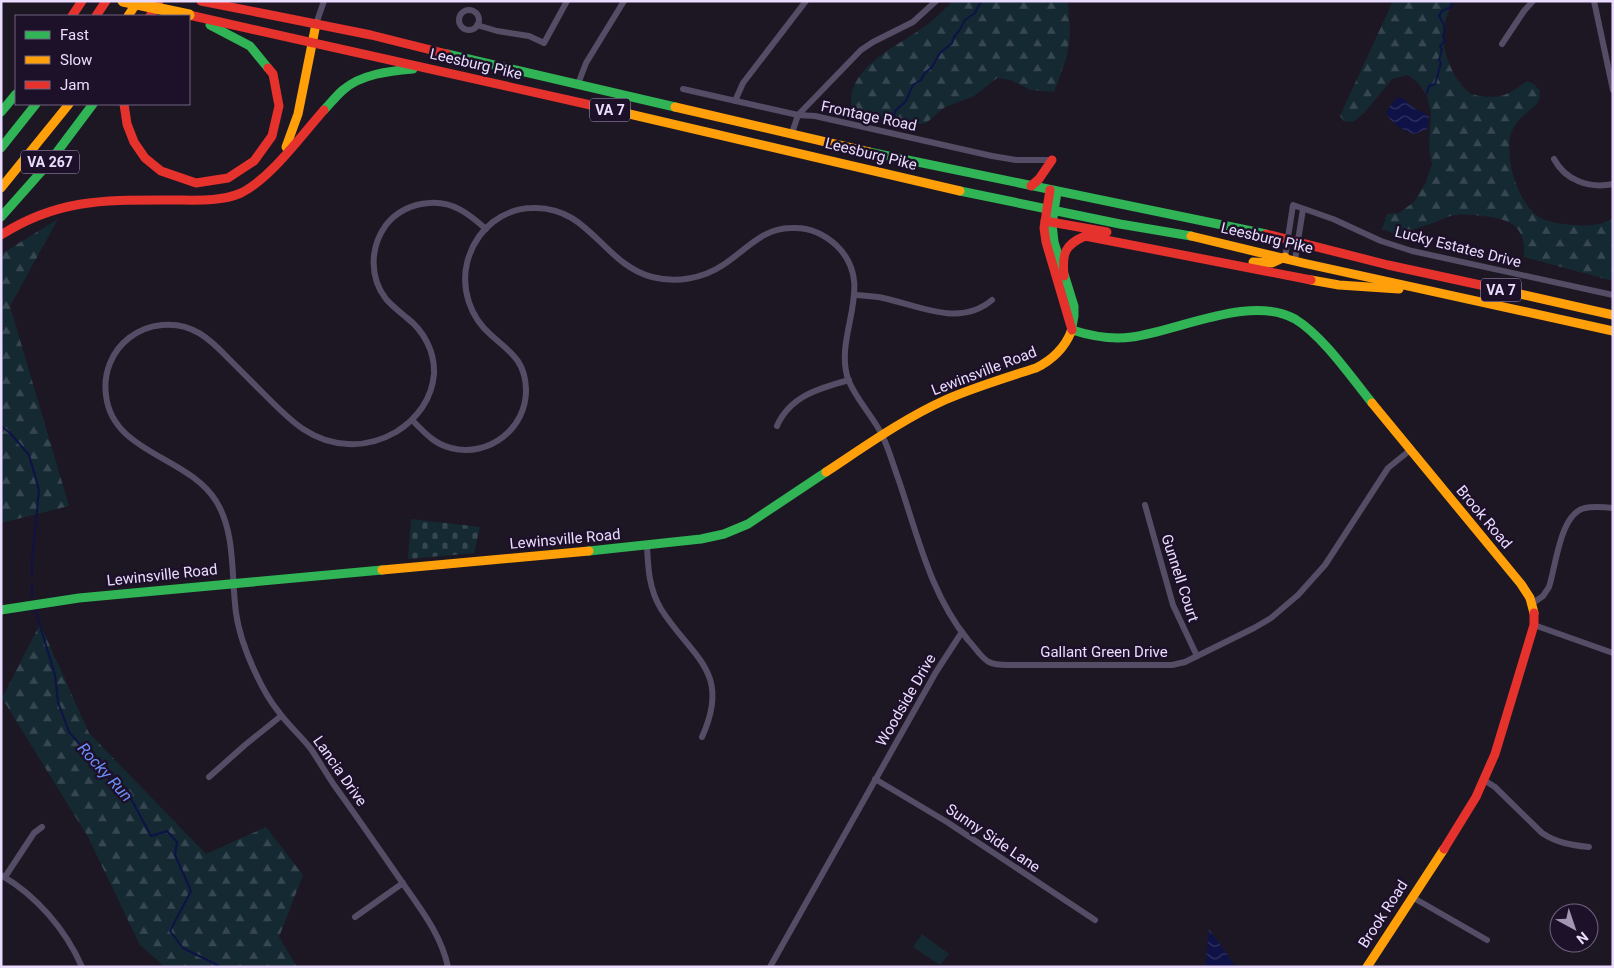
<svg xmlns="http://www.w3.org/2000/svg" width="1614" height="968" viewBox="0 0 1614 968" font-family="Roboto,sans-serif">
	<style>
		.forest { fill: url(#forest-firs) }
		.cemetery { fill: url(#cemetery-stones) }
		.garden { fill: #152932 }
		.water { fill: url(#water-waves) }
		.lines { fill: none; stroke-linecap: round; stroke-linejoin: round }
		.stream { stroke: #0e1246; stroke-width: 2 }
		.street { stroke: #544d65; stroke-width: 6 }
		.fast { stroke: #30b455; stroke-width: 9 }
		.slow { stroke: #ff9f0a; stroke-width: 9 }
		.jam { stroke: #e5322d; stroke-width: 9 }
		.slow-bridge { stroke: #ff9f0a; stroke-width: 11 }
		.labels { text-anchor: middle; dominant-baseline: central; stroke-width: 5; stroke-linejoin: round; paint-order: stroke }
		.shield { fill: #1d112a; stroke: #ac9fbe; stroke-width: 1 }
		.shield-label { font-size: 14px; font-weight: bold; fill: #eadcfe }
		.street-label { font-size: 15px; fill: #eadcfe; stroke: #1d112a }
		.water-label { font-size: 16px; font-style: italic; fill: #6c90fc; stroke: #1d112a }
	</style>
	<defs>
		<pattern id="forest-firs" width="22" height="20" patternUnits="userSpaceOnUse" patternTransform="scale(1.25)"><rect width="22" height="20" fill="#152932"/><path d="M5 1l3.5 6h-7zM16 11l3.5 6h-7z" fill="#374751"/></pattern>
		<pattern id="cemetery-stones" width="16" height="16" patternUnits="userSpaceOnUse" patternTransform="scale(1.25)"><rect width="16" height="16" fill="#152932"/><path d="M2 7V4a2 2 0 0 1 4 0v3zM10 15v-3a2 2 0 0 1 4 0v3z" fill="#374751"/></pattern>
		<pattern id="water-waves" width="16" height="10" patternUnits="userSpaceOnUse" patternTransform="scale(1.25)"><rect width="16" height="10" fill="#0e1246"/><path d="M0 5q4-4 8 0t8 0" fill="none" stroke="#313462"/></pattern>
	</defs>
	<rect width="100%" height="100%" fill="#1d1724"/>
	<g class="forest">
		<path d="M 953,1 L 1068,1 L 1070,33 L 1067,56 L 1054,92 L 1031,90 L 1011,80 L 997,78 L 974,96 L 945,107 L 926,123 L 908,126 L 860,120 L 853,116 C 840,69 894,49 924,27 C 934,20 944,10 953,1 Z"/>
		<path d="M 1393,1 L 1453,1 C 1449,11 1443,23 1443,34 C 1442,52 1455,83 1470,93 C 1475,97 1498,98 1504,95 C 1512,92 1520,86 1527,81 L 1534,84 L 1540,91 C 1540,94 1540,99 1538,102 C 1537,105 1532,107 1530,110 C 1521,117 1512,126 1510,137 C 1506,161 1517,199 1536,215 C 1548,225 1588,228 1603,223 C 1606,222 1610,220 1613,218 L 1613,281 L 1524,257 C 1526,225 1510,219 1482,216 C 1472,215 1460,213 1451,216 C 1445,217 1439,221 1433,223 C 1421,227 1412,229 1401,236 L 1382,229 L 1387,214 L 1399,213 L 1414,202 L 1425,184 L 1432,164 L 1429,148 L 1431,113 L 1427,95 L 1418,83 L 1408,75 L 1392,79 L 1364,113 L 1353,122 L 1344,121 L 1340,116 Z"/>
		<path d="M 58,219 L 10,306 L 69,506 L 1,523 L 1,254 Z"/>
		<path d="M 40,624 L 89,733 L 206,854 L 266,827 L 303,875 L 279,937 L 297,967 L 165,967 L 140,945 L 88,837 L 2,698 Z"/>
	</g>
	<path class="cemetery" d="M 411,519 L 480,527 L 474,553 L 408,559 Z"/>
	<path class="garden" d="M 922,934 L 949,954 L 940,965 L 913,947 Z"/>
	<g class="water">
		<path d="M 1397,97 C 1409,100 1406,103 1414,108 C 1426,116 1432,110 1427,129 L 1414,134 C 1404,131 1389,122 1386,112 Z"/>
		<path d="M 1209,929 L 1236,967 L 1205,967 Z"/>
	</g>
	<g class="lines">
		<g class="stream">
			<path d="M 1427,93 L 1429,86 L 1435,84 L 1441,63 L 1439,60 L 1442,50 L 1440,46 L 1445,41 L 1443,36 C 1447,29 1443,22 1439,16 L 1442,11 L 1451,7 L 1452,1"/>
			<path d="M 894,117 L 895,111 L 906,101 L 913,85 L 921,80 L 925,73 L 932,67 L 940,53 L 952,43 L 954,37 L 959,31 L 965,20 L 975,13 L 979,5 L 983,1"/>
			<path d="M 1,426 L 10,433 L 29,455 L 39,490 L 32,562 L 32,577"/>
			<path d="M 32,597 L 32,584"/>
			<path d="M 35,609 L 55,675 L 58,702 L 69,732 L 114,784 L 128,793 L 151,836 L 167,831 L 177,842 L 175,855 L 191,891 L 170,931 L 183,948 L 221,967"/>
		</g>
		<g class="street">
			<path d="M 1594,1 L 1613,90"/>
			<circle cx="469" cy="20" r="10"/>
			<path d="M 316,24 L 324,1"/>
			<path d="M 477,25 L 497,31 L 529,36 L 544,43 L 567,1"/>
			<path d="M 1502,44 L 1524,11 L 1533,1"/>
			<path d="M 578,84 L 586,63 L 624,1"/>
			<path d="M 683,89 L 798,115 L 815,116 L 992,156 L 1016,160 L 1052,160"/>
			<path d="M 735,101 L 743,83 L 806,1"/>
			<path d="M 792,133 L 798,115 L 861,50 L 873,42 L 913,22 L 936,1"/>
			<path d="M 1554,159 C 1565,180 1589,189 1613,184"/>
			<path d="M 1285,257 L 1293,205 L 1333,219 L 1381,241 L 1412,251 L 1613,295"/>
			<path d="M 1295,260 L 1303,209"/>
			<path d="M 856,295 C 865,296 874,296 883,298 C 918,305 959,328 992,300"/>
			<path d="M 412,420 C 424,432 434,444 451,448 C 489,458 527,428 526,389 C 525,360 510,352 491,335 C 470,317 461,289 467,263 C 471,247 480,232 493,222 C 505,213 519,208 533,208 C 589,206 603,264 652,277 C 676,283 702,279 723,265 C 745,251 762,228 791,228 C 808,227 823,233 836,245 C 878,285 833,333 848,379 C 856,400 874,417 883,437 C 889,450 893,464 898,478 C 917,533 930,594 968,640 C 975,647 981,658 989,662 C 995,665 1001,665 1007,665 L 1172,665 L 1185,662 L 1254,628 L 1271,618 L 1298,595 L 1325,565 L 1388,468 L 1409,451"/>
			<path d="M 777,426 C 790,396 820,388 849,380"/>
			<path d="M 1145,505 L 1173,605 L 1197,656"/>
			<path d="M 647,546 C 648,568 649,589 661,609 C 692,658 732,671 702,737"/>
			<path d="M 1533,603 L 1543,596 L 1549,587 C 1556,566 1560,513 1585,508 C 1594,506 1604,507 1613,508"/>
			<path d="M 1534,625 L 1613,653"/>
			<path d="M 209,777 L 245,745 L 281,716"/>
			<path d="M 875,779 L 947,822 L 1095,920"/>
			<path d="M 1484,780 L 1495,787 L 1542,833 C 1557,843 1571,845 1589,847"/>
			<path d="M 1,875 C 36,895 66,930 82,967"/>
			<path d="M 5,877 L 34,833 L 42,827"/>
			<path d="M 1412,897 L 1487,940"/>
			<path d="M 355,917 L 403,883"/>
			<path d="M 448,967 C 441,935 422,911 404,885 C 381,852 358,818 334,785 C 326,773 319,761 311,749 C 301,736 288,725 278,711 C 269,700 262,687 256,674 C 247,655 239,634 236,613 C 231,576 236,533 216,501 C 188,456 112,453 106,395 C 103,373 112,351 129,338 C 138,331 150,326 162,325 C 192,322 210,339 229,359 C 241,371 253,383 264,394 C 289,419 311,443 348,444 C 365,445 382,440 396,432 C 417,419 432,399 434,374 C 435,352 424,331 407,318 C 400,312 392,306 386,299 C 369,277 370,247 386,225 C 396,212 412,204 429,203 C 453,201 469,214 486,229"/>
			<path d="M 770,967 L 936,672 L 962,632"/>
		</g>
		<g class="fast">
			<path d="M 210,25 L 250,46 L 268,68"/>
			<path d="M 447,54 L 675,107"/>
			<path d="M 324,110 C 330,104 336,96 343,90 C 361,74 390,71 413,69"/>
			<path d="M 1,112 L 16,94"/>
			<path d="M 1,148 L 36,104"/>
			<path d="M 869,152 L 1266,234"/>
			<path d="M 960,191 L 1120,224 L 1191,236"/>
			<path d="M 1057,192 L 1052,224 L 1054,242 L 1074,306 L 1074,316 L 1071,332"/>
			<path d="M 1,217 L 48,164 L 93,104"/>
			<path d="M 1072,330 C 1091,336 1112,340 1132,337 C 1178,331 1251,294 1295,319 C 1323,336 1351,377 1372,403"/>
			<path d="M 589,551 L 701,539 L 724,534 L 748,524 L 826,472"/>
			<path d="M 1,610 L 79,598 L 382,570"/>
		</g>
		<g class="slow">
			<path d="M 128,16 L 138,1"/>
			<path d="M 595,106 L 960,191"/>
			<path d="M 675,107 L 869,152"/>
			<path d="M 286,147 L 298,114 L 316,24"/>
			<path d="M 1,188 L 69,104"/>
			<path d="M 1191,236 L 1303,263 L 1613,331"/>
			<path d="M 1253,262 L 1272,263 L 1285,257"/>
			<path d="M 1311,280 L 1339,285 L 1399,289"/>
			<path d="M 1485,286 L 1613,315"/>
			<path d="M 1372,403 L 1521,584 L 1530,598 L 1534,613"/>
			<path d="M 826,472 C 864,447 903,419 945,400 C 975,387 1005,378 1036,368 C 1052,360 1064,349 1071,332"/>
			<path d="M 382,570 L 589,551"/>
			<path d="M 1367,967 L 1444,849"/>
		</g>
		<g class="jam">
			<path d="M 201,1 L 371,35 L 447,54"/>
			<path d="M 189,15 L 595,106"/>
			<path d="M 72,16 L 82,1"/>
			<path d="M 96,16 L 106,1"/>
			<path d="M 150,16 L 159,1"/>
			<path d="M 124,104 L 127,124 L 134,142 L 145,158 L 161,171 L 196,183 L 228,178 L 254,161 L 272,136 L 279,106 L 273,74 L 268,68"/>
			<path d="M 1031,186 L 1039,179 L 1052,160"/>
			<path d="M 1050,190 L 1044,228 L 1046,242 L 1072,330"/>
			<path d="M 1045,221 L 1107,232"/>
			<path d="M 1266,234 L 1388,265 L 1485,286"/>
			<path d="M 1,235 C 59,198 107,200 173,200 C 195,200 220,202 241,193 C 271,178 301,136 324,110"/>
			<path d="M 1064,276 C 1062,254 1064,245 1085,236 L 1311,280"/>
			<path d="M 1444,849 L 1476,797 L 1495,754 L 1534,625 L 1534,613"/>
		</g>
		<path class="slow-bridge" d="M 123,1 L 189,15"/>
	</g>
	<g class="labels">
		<g class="shield">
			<rect x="590" y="98.5" width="40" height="23" rx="4"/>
			<rect x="21" y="150.5" width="58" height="23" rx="4"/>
			<rect x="1481" y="278.5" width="40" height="23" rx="4"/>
		</g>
		<g class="shield-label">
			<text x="610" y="110">VA 7</text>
			<text x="50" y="162">VA 267</text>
			<text x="1501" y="290">VA 7</text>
		</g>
		<g class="street-label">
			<text transform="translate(476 64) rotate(13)">Leesburg Pike</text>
			<text transform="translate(869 116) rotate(12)">Frontage Road</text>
			<text transform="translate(871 154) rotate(14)">Leesburg Pike</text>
			<text transform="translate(1267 238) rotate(13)">Leesburg Pike</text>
			<text transform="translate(1458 247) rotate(14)">Lucky Estates Drive</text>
			<text transform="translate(984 371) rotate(-21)">Lewinsville Road</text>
			<text transform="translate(1484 517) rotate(50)">Brook Road</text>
			<text transform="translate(565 539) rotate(-5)">Lewinsville Road</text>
			<text transform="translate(162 575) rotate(-6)">Lewinsville Road</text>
			<text transform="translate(1180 578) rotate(72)">Gunnell Court</text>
			<text x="1104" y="652">Gallant Green Drive</text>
			<text transform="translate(906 700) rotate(-60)">Woodside Drive</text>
			<text transform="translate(340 771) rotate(55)">Lancia Drive</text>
			<text transform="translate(993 838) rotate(34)">Sunny Side Lane</text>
			<text transform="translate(1383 914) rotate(-57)">Brook Road</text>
		</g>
		<g class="water-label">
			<text transform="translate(105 772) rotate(48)">Rocky Run</text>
		</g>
	</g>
	<rect width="1614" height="968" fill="none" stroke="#eadcfe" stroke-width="5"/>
	<rect x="15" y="15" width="175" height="90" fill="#1d112a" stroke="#6f627f"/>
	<rect x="25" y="31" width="25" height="8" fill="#30b455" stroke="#6f627f"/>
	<text x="60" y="40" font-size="15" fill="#eadcfe">Fast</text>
	<rect x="25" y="56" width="25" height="8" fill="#ff9f0a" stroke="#6f627f"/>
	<text x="60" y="65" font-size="15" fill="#eadcfe">Slow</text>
	<rect x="25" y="81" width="25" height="8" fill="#e5322d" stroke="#6f627f"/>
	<text x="60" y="90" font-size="15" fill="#eadcfe">Jam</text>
	<g transform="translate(1574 928) rotate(140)"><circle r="24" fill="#1d112a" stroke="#6f627f"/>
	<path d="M0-4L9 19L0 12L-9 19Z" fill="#a297b2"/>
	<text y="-8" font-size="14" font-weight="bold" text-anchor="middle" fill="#eadcfe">N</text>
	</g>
</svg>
